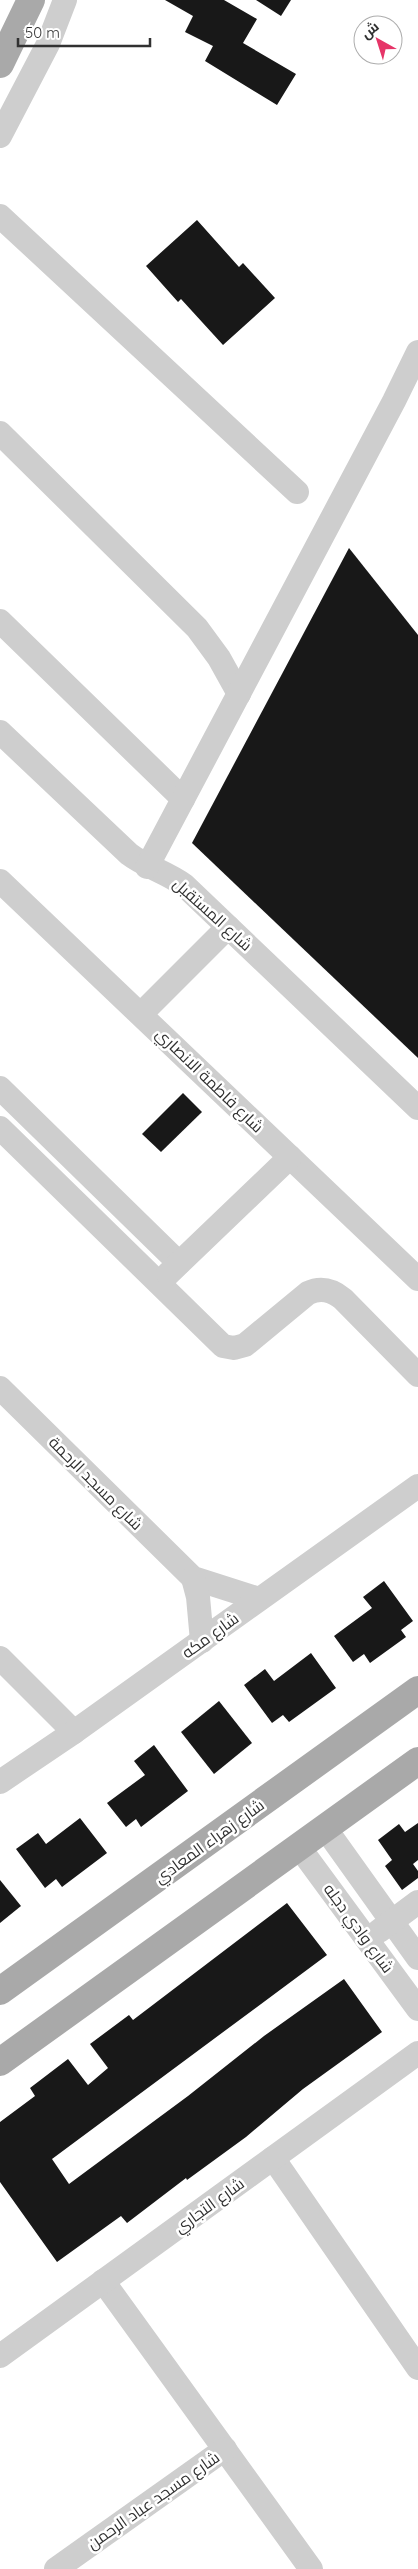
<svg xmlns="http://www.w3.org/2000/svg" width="418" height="2569" viewBox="0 0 418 2569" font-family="Quicksand,Cairo,sans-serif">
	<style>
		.building { fill: #181818 }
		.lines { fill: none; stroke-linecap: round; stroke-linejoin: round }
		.minor { stroke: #cecece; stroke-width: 24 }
		.major { stroke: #a9a9a9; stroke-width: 28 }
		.labels { text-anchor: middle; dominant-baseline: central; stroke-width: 5; stroke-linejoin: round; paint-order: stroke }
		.street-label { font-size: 16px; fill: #313131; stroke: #fff }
	</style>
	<rect width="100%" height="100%" fill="#fff"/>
	<g class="building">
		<path d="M 165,0 L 224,0 L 257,19 L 243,43 L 296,74 L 277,105 L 205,61 L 213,46 L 185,32 L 193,16 Z"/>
		<path d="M 256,0 L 291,0 L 281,16 Z"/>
		<path d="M 197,220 L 239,267 L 243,263 L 275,298 L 223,345 L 181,299 L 178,302 L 146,266 Z"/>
		<path d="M 349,548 L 418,635 L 418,1058 L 192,843 Z"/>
		<path d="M 183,1093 L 202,1112 L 161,1152 L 142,1134 Z"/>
		<path d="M 384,1581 L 413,1621 L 401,1630 L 406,1637 L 370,1663 L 364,1654 L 353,1662 L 334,1636 L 372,1608 L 363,1597 Z"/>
		<path d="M 311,1653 L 336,1688 L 289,1722 L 283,1715 L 272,1723 L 244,1685 L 265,1669 L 274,1681 Z"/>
		<path d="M 219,1701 L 252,1743 L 214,1774 L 181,1732 Z"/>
		<path d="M 154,1745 L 188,1791 L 141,1827 L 136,1819 L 126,1827 L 107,1803 L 145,1775 L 134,1761 Z"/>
		<path d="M 80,1818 L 107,1853 L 62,1887 L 56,1879 L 45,1888 L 16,1849 L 38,1833 L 46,1844 Z"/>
		<path d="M 418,1823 L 418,1860 L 413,1864 L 418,1871 L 418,1878 L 402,1890 L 385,1866 L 392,1860 L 378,1840 L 399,1824 L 405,1832 Z"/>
		<path d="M 0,1880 L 21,1906 L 0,1923 Z"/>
		<path d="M 287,1903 L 327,1955 L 52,2159 L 69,2184 L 188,2096 L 264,2036 L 344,1979 L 382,2032 L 303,2089 L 246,2137 L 187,2180 L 186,2178 L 127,2223 L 121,2216 L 57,2262 L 0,2182 L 0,2122 L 35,2096 L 30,2088 L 68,2059 L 88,2085 L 108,2068 L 90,2044 L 129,2015 L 133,2020 Z"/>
	</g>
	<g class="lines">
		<g class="minor">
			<path d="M 0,136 L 48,44 L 65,0"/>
			<path d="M 0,216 L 297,492"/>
			<path d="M 0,433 L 197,628 L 219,658 L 239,694"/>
			<path d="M 0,621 L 183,799"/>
			<path d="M 0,732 L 129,854 C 146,867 166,872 184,885 L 418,1108"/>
			<path d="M 147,867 L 394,401 L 418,352"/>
			<path d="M 0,881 L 418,1279"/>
			<path d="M 141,1014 L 228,927"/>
			<path d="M 0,1088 L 179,1263"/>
			<path d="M 0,1128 L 223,1346 L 234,1348 L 245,1345 L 308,1293 C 321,1287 332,1290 343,1299 L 418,1375"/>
			<path d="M 168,1274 L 290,1157"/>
			<path d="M 0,1388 L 193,1578 L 259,1599"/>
			<path d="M 193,1578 L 198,1597 L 202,1641"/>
			<path d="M 0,1658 L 74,1732"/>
			<path d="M 0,1782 L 74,1732 L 418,1486"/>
			<path d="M 325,1828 L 418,1958"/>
			<path d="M 299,1847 L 418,2009"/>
			<path d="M 379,1931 L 418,1902"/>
			<path d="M 273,2158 L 418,2368"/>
			<path d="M 103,2281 L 311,2569"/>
			<path d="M 0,2356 L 418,2053"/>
			<path d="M 56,2569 L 225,2449"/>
		</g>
		<g class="major">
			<path d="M 0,64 L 31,0"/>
			<path d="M 0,1991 L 418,1690"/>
			<path d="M 0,2062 L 418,1761"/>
		</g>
	</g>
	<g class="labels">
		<g class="street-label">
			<text transform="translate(213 914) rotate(42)">شارع المستقبل</text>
			<text transform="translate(210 1080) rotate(44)">شارع فاطمة الانصاري</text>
			<text transform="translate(96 1483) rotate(45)">شارع مسجد الرحمة</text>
			<text transform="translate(210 1635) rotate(-36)">شارع مكه</text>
			<text transform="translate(209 1841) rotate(-36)">شارع زهراء المعادي</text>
			<text transform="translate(359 1928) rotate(54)">شارع وادي دجله</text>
			<text transform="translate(209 2205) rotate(-36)">شارع التجاري</text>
			<text transform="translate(153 2500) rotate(-35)">شارع مسجد عباد الرحمن</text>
		</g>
	</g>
	<g transform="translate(378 40) rotate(321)"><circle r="24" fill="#ffffff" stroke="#adadad"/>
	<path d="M0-4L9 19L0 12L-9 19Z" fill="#e63568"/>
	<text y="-8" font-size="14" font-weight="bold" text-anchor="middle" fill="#313131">ش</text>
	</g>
	<path d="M18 38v8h132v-8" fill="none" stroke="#313131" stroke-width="2.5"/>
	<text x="25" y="38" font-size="15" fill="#313131" stroke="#ffffff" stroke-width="4" paint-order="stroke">50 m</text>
</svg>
